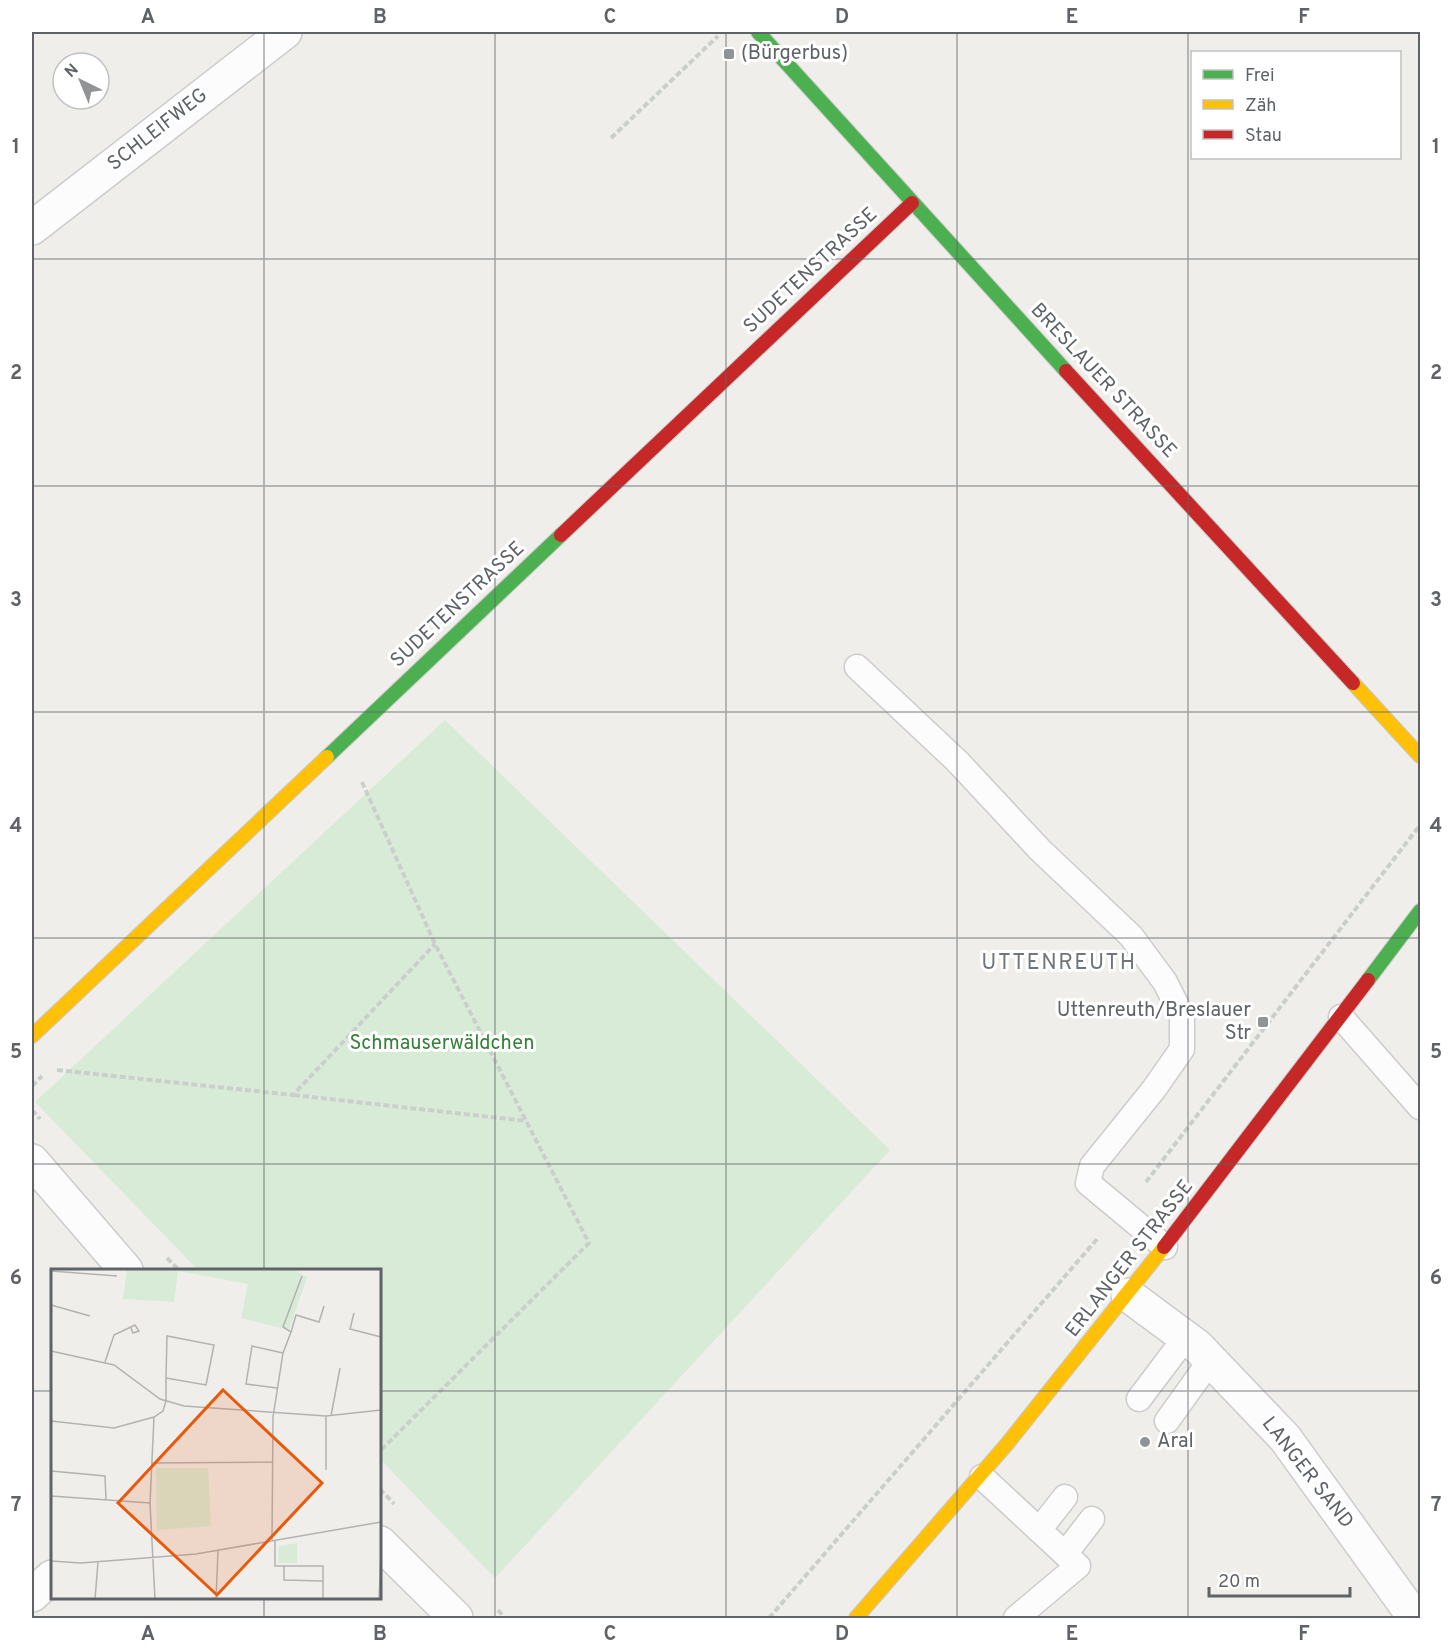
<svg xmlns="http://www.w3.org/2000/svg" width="1452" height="1650" viewBox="0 0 1452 1650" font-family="Overpass,sans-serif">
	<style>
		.green { fill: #d8ebd6 }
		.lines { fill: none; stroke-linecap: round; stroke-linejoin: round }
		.lane-casing { stroke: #cbcccc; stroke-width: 27 }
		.street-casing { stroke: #cbcccc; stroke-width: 36 }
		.fast-casing { stroke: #cacacb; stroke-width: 16 }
		.slow-casing { stroke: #cacacb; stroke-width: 16 }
		.jam-casing { stroke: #cacacb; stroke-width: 16 }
		.path { stroke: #cacfcc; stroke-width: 4; stroke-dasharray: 6 3; stroke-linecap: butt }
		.lane { stroke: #fdfcfc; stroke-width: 24 }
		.street { stroke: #fdfcfc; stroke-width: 33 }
		.fast { stroke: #4caf50; stroke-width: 14 }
		.slow { stroke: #ffc107; stroke-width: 14 }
		.jam { stroke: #c62828; stroke-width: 14 }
		.grid { fill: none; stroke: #5f6368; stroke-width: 1.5; stroke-opacity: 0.55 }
		.poi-dot { fill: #919496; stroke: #fff; stroke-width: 2 }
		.labels { text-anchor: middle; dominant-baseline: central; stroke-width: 6; stroke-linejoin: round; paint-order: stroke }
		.poi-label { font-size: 20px; fill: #5f6368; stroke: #fff; text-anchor: start }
		.street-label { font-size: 20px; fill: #5f6368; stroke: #fff }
		.park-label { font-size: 20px; fill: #348238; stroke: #fff }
		.quarter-label { font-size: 22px; letter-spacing: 1.5px; fill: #70757a; stroke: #fff }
		.inset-road { fill: none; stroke: #b1b2b2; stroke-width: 1.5 }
		.view { fill: #e8590c; fill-opacity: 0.15; stroke: #e8590c; stroke-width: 3 }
		.inset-edge { fill: none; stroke: #5f6368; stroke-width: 3 }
		.neatline { fill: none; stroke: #5f6368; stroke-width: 2 }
		.grid-label { font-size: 20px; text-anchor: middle; font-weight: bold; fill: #5f6368 }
	</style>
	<rect width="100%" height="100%" fill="#efeeea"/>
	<path class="green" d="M 445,720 L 890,1150 L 495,1578 L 380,1459 L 380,1270 L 198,1270 L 35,1102 Z"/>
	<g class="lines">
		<defs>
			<g id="lane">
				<path d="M 857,667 L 958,762 L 1040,850 L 1131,936 L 1165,982 L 1182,1016 L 1182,1049 L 1154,1089 L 1092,1166 L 1088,1183 L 1165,1247"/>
				<path d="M 1341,1017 L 1420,1107"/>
				<path d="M 1139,1399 L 1185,1338"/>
				<path d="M 1167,1421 L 1210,1361"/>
				<path d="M 982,1477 L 1078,1566 L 1016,1618"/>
				<path d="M 1039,1530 L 1065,1497"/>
				<path d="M 1065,1554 L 1092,1519"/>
			</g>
			<g id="street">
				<path d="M 32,228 L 285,32"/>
				<path d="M 32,1161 L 126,1270"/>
				<path d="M 1128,1295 L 1197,1346 L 1285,1438 L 1415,1618"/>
				<path d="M 380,1543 L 456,1618"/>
				<path d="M 32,1595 L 52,1577"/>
			</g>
			<g id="fast">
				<path d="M 758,32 L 1066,371"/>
				<path d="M 327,757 L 561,535"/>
				<path d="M 1368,980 L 1420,911"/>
			</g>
			<g id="slow">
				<path d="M 1353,683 L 1420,756"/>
				<path d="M 32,1036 L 327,757"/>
				<path d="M 856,1618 L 1007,1444 L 1164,1247"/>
			</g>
			<g id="jam">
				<path d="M 1066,371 L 1353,683"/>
				<path d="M 561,535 L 912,203"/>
				<path d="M 1164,1247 L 1368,980"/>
			</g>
		</defs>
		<use href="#lane" class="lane-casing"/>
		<use href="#street" class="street-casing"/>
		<use href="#fast" class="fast-casing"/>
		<use href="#slow" class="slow-casing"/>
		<use href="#jam" class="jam-casing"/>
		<g class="path">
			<path d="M 611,138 L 718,36"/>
			<path d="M 362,782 L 435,944 L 589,1243 L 380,1451"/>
			<path d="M 57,1070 L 293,1095 L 435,944"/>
			<path d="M 32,1086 L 42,1076"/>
			<path d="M 294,1095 L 527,1121"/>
			<path d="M 32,1110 L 40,1119"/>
			<path d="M 1146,1182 L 1420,825"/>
			<path d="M 167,1258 L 179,1270"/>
			<path d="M 380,1489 L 394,1504"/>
			<path d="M 498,1610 L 505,1618"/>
			<path d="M 769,1618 L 1098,1238"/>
		</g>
		<use href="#lane" class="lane"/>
		<use href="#street" class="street"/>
		<use href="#fast" class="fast"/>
		<use href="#slow" class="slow"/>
		<use href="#jam" class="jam"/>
	</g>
	<path class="grid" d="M 264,32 L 264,1270M 495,32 L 495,1618M 726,32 L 726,1618M 957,32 L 957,1618M 1188,32 L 1188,1618M 32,259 L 1420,259M 32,486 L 1420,486M 32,712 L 1420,712M 32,938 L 1420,938M 32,1164 L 1420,1164M 32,1391 L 52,1391M 380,1391 L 1420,1391M 264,1598 L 264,1618"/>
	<g class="poi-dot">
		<rect x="723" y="48" width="12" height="12" rx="3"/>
		<rect x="1257" y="1016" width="12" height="12" rx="3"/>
		<circle cx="1145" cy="1442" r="6"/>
	</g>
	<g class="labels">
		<g class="poi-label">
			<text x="741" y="54">(Bürgerbus)</text>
			<text x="1251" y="1011" text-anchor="end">Uttenreuth/Breslauer<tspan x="1251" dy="23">Str</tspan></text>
			<text x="1157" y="1442">Aral</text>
		</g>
		<g class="street-label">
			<text transform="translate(158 130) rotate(-38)">SCHLEIFWEG</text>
			<text transform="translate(811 271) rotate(-43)">SUDETENSTRASSE</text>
			<text transform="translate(1103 381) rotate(47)">BRESLAUER STRASSE</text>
			<text transform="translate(458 605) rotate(-43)">SUDETENSTRASSE</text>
			<text transform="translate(1130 1259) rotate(-52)">ERLANGER STRASSE</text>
			<text transform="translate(1307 1473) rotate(52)">LANGER SAND</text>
		</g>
		<g class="park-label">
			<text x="442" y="1044">Schmauserwäldchen</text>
		</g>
		<g class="quarter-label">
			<text x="1059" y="963">UTTENREUTH</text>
		</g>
	</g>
	<g transform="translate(51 1269)">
		<rect width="330" height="330" fill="#efeeea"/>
		<path d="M 76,0 L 242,0 L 256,8 L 238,61 L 190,49 L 197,15 L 127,2 L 123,33 L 72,30 ZM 105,199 L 157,199 L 160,257 L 106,261 ZM 246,274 L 246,294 L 227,294 L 228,277 Z" fill="#d8ebd6"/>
		<path class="inset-road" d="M 0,2 L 66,7M 0,36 L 39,47M 303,44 L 299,60 L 330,68M 240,63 L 245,46 L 268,53 L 273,37M 0,82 L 63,96 L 109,130 L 133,137 L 275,147 L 330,141M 54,93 L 63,66 L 84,56 L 88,62 L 82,64 L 80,59M 226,119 L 195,115 L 201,77 L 232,84M 280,147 L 289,99M 103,148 L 99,234 L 104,330M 0,152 L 63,159 L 103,148 L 112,142 L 115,132 L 115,109 L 116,67 L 163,76 L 155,116 L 115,109M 101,194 L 222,193M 275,201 L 275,147M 0,202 L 54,207 L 55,231M 0,227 L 99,234M 221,272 L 222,148 L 232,84 L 240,63 L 232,58 L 251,7M 224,272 L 224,297 L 272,297 L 272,330M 0,292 L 30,294 L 145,285 L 330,253M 233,297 L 233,311 L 272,312M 44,330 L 47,293M 165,330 L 167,282M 328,330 L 330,284"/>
		<path class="view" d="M 172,121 L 271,214 L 166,326 L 67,234 Z"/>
		<rect width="330" height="330" class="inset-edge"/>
	</g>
	<rect width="1452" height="1650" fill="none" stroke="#ffffff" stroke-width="66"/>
	<rect x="1191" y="51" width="210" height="108" fill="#ffffff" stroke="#bfc1c3" stroke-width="1.5"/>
	<rect x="1203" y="70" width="30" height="9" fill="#4caf50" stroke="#bfc1c3" stroke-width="1.5"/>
	<text x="1245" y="81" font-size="18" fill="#5f6368">Frei</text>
	<rect x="1203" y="100" width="30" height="9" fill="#ffc107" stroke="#bfc1c3" stroke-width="1.5"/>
	<text x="1245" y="111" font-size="18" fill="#5f6368">Zäh</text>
	<rect x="1203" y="130" width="30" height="9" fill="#c62828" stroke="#bfc1c3" stroke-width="1.5"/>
	<text x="1245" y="141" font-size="18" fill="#5f6368">Stau</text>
	<g transform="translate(81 81) rotate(317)"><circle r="28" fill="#ffffff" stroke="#bfc1c3" stroke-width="1.5"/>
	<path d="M0-4.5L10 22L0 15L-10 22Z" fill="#919496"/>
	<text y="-9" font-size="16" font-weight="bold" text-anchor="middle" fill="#5f6368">N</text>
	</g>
	<path d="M1209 1587v9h141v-9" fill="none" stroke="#5f6368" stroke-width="3"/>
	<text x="1218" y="1587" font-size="18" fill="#5f6368" stroke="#ffffff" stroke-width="4.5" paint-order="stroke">20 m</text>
	<rect x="33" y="33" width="1386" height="1584" class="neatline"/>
	<g class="grid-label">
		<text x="148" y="23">A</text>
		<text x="380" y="23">B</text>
		<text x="610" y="23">C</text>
		<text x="842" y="23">D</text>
		<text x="1072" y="23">E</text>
		<text x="1304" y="23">F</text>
		<text x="16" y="153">1</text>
		<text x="1436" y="153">1</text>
		<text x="16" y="379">2</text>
		<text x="1436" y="379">2</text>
		<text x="16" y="606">3</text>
		<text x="1436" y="606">3</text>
		<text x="16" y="832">4</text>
		<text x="1436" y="832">4</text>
		<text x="16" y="1058">5</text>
		<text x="1436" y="1058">5</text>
		<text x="16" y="1284">6</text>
		<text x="1436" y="1284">6</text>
		<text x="16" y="1511">7</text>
		<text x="1436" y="1511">7</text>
		<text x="148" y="1640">A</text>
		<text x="380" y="1640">B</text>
		<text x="610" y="1640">C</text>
		<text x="842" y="1640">D</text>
		<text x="1072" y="1640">E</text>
		<text x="1304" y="1640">F</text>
	</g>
</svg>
